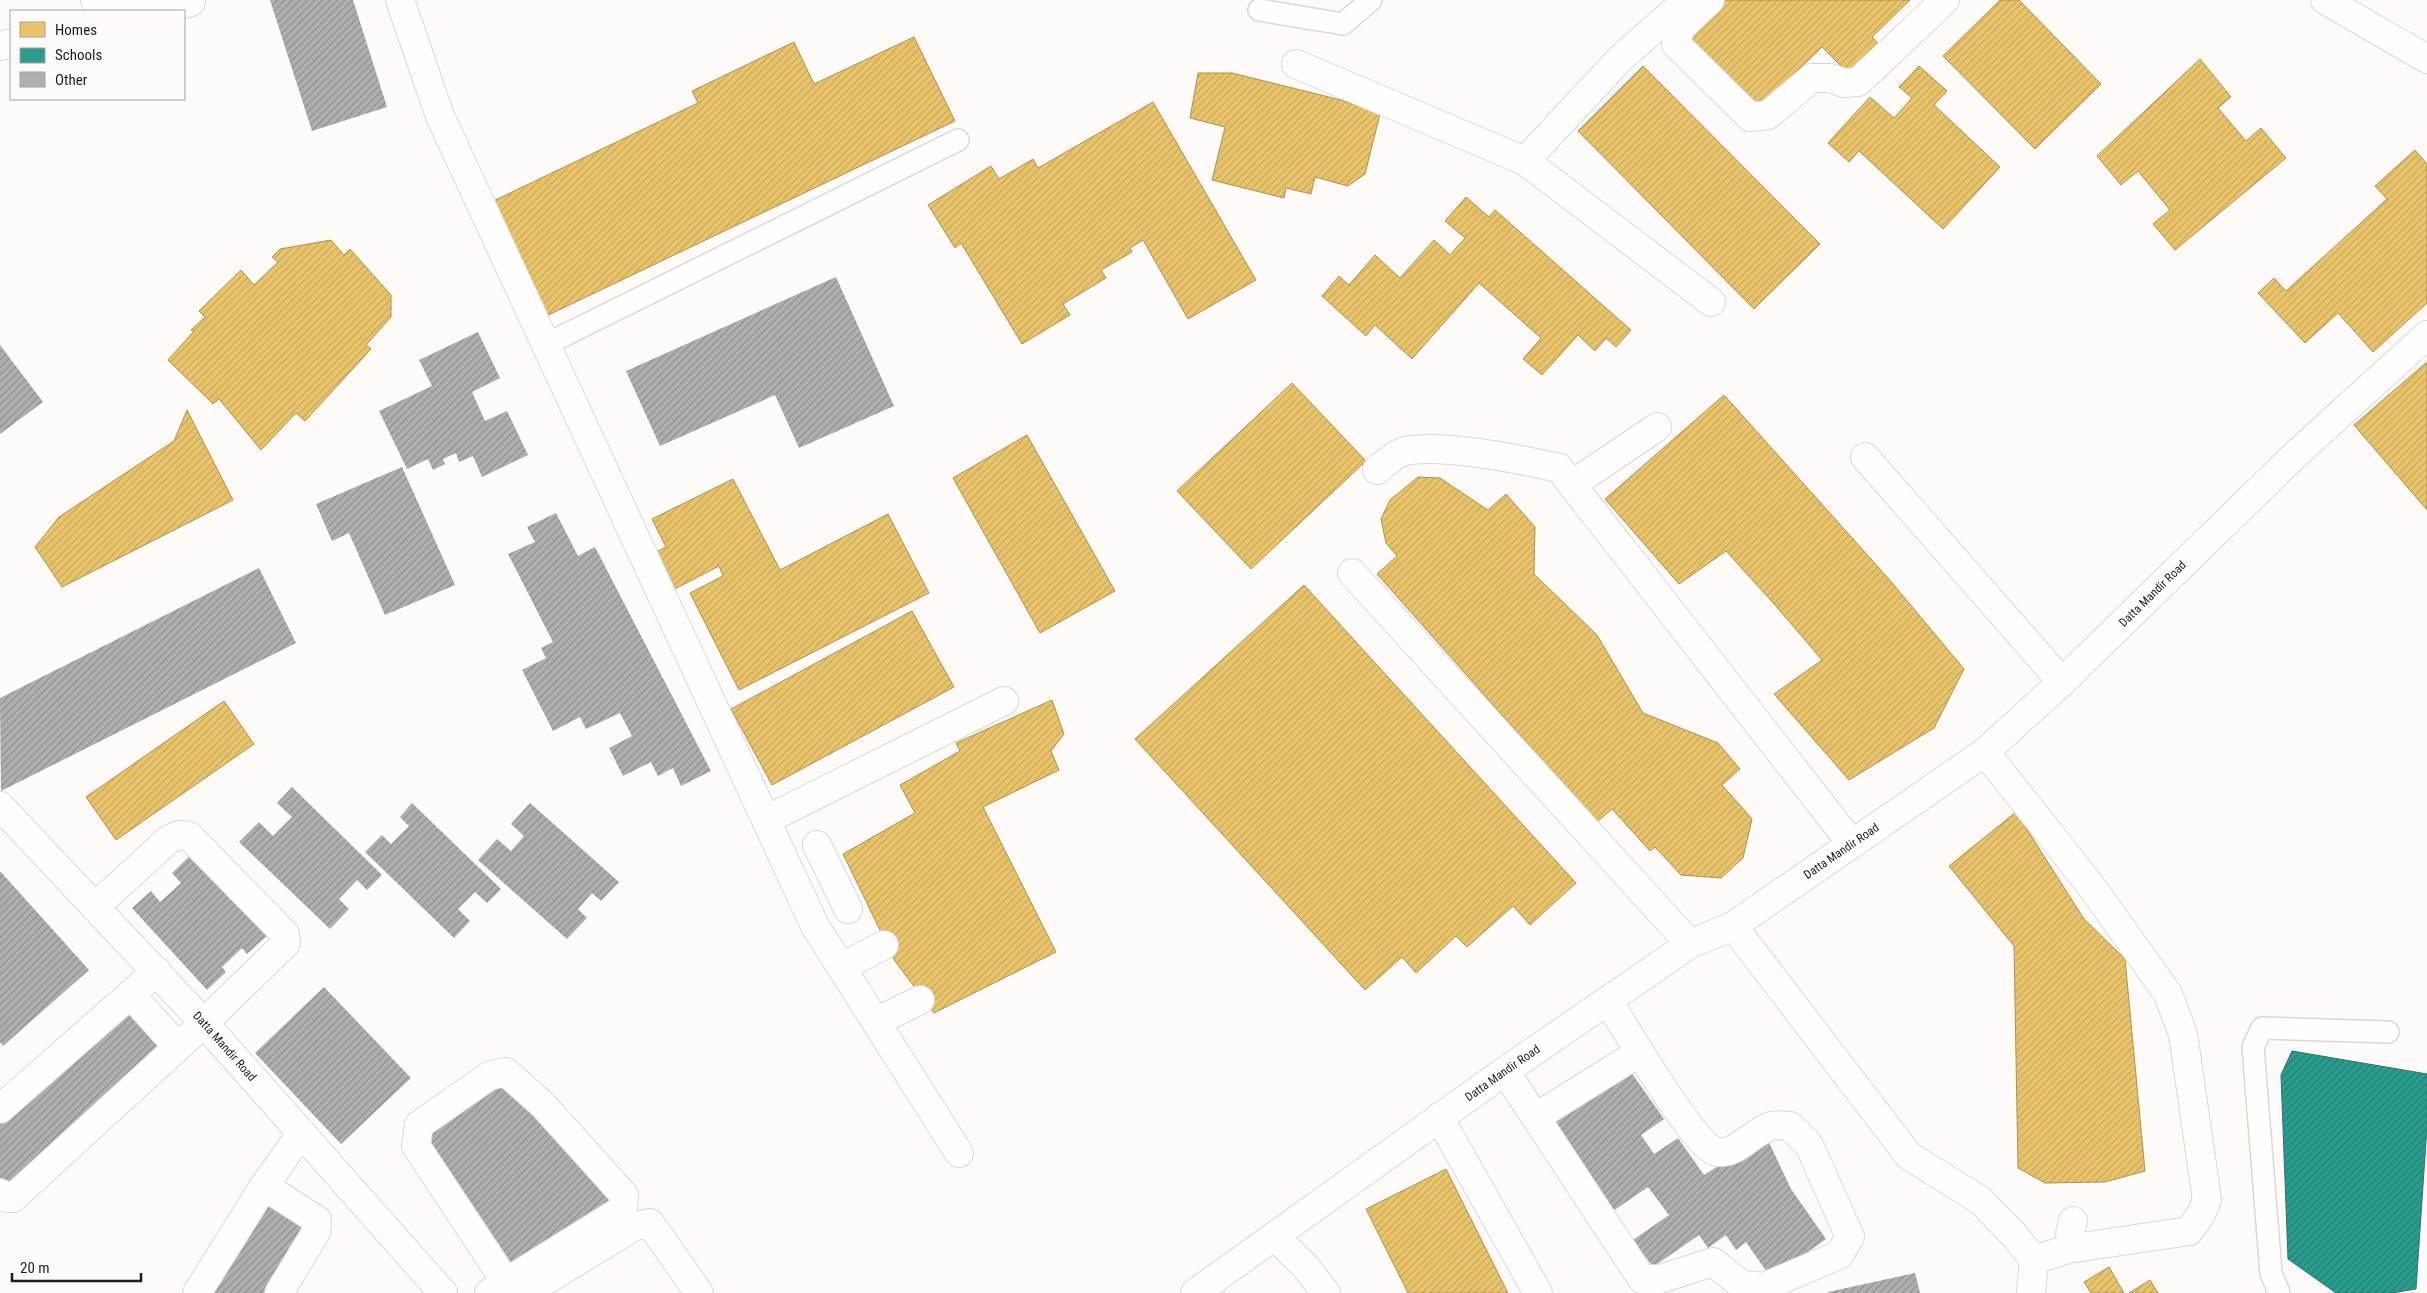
<svg xmlns="http://www.w3.org/2000/svg" width="2427" height="1293" viewBox="0 0 2427 1293" font-family="'Roboto Condensed',sans-serif">
	<style>
		.homes { fill: url(#homes-hatch); stroke: #ac9253 }
		.schools { fill: url(#schools-hatch); stroke: #27776d }
		.building { fill: url(#building-hatch) }
		.lines { fill: none; stroke-linecap: round; stroke-linejoin: round }
		.lane-casing { stroke: #dad8d6; stroke-width: 24 }
		.street-casing { stroke: #dad8d6; stroke-width: 30 }
		.secondary-casing { stroke: #dad8d6; stroke-width: 30 }
		.lane { stroke: #fffefe; stroke-width: 21 }
		.street { stroke: #fffefe; stroke-width: 28 }
		.secondary { stroke: #fffefe; stroke-width: 28 }
		.labels { text-anchor: middle; dominant-baseline: central; stroke-width: 5; stroke-linejoin: round; paint-order: stroke }
		.street-label { font-size: 12px; fill: #1f1e1d; stroke: #fefaf7 }
	</style>
	<defs>
		<pattern id="homes-hatch" width="6" height="6" patternUnits="userSpaceOnUse" patternTransform="scale(1.25)"><rect width="6" height="6" fill="#e9c46a"/><path d="M-1 1l2-2M0 6l6-6M5 7l2-2" fill="none" stroke="#c7a85b"/></pattern>
		<pattern id="schools-hatch" width="6" height="6" patternUnits="userSpaceOnUse" patternTransform="scale(1.25)"><rect width="6" height="6" fill="#2a9d8f"/><path d="M-1 1l2-2M0 6l6-6M5 7l2-2" fill="none" stroke="#237f74"/></pattern>
		<pattern id="building-hatch" width="6" height="6" patternUnits="userSpaceOnUse" patternTransform="scale(1.25)"><rect width="6" height="6" fill="#b0afad"/><path d="M-1 1l2-2M0 6l6-6M5 7l2-2" fill="none" stroke="#8f8e8c"/></pattern>
	</defs>
	<rect width="100%" height="100%" fill="#fdfaf8"/>
	<g class="homes">
		<path d="M 1725,0 L 1910,0 L 1872,37 L 1882,48 L 1852,77 L 1822,47 L 1757,110 L 1686,39 Z"/>
		<path d="M 2000,0 L 2019,0 L 2101,84 L 2035,149 L 1943,56 Z"/>
		<path d="M 914,37 L 955,121 L 542,318 L 487,204 L 698,103 L 692,91 L 794,42 L 814,84 Z"/>
		<path d="M 2200,59 L 2231,97 L 2218,108 L 2246,141 L 2261,128 L 2286,158 L 2175,250 L 2153,224 L 2170,210 L 2138,171 L 2121,185 L 2097,156 Z"/>
		<path d="M 1643,66 L 1820,244 L 1754,309 L 1578,131 Z"/>
		<path d="M 1919,66 L 1947,91 L 1934,105 L 2000,167 L 1943,229 L 1859,151 L 1849,162 L 1828,143 L 1870,97 L 1894,118 L 1912,98 L 1899,87 Z"/>
		<path d="M 1198,73 L 1232,73 L 1341,100 L 1380,114 L 1365,174 L 1348,186 L 1315,177 L 1311,194 L 1286,188 L 1284,198 L 1212,180 L 1225,127 L 1190,118 Z"/>
		<path d="M 1153,102 L 1256,280 L 1188,319 L 1143,240 L 1130,248 L 1132,252 L 1101,270 L 1106,278 L 1063,304 L 1070,315 L 1022,344 L 961,243 L 955,248 L 928,205 L 991,166 L 999,179 L 1033,159 L 1038,168 Z"/>
		<path d="M 2415,150 L 2427,164 L 2427,303 L 2373,352 L 2338,313 L 2305,343 L 2258,293 L 2274,278 L 2286,291 L 2387,199 L 2375,186 Z"/>
		<path d="M 1466,197 L 1489,217 L 1495,210 L 1631,330 L 1616,347 L 1606,338 L 1595,351 L 1578,335 L 1542,375 L 1523,359 L 1541,338 L 1479,283 L 1412,359 L 1375,325 L 1366,336 L 1322,296 L 1339,276 L 1349,285 L 1375,255 L 1400,278 L 1434,240 L 1450,255 L 1465,238 L 1445,221 Z"/>
		<path d="M 331,240 L 344,255 L 350,249 L 391,295 L 391,317 L 366,345 L 371,349 L 305,421 L 296,413 L 261,450 L 219,399 L 213,404 L 168,360 L 194,331 L 191,330 L 205,317 L 199,311 L 241,270 L 254,285 L 278,262 L 272,257 L 280,249 Z"/>
		<path d="M 2427,362 L 2427,510 L 2354,425 Z"/>
		<path d="M 1292,383 L 1366,461 L 1251,569 L 1177,491 Z"/>
		<path d="M 1724,395 L 1888,578 L 1964,669 L 1934,728 L 1849,780 L 1774,694 L 1822,660 L 1775,605 L 1726,551 L 1679,584 L 1605,499 Z"/>
		<path d="M 187,410 L 233,500 L 62,587 L 35,547 L 59,517 L 174,441 Z"/>
		<path d="M 1027,435 L 1115,591 L 1040,633 L 953,478 Z"/>
		<path d="M 1418,477 L 1440,478 L 1488,510 L 1506,494 L 1535,527 L 1534,574 L 1597,635 L 1643,713 L 1718,743 L 1740,769 L 1722,785 L 1752,819 L 1743,858 L 1721,878 L 1681,875 L 1655,847 L 1650,851 L 1612,809 L 1597,822 L 1377,574 L 1397,556 L 1386,543 L 1381,519 L 1390,500 Z"/>
		<path d="M 733,479 L 780,570 L 888,514 L 929,593 L 739,690 L 690,593 L 723,576 L 719,566 L 671,591 L 652,554 L 666,547 L 652,519 Z"/>
		<path d="M 1304,585 L 1576,883 L 1530,925 L 1513,906 L 1467,947 L 1456,936 L 1416,973 L 1402,957 L 1365,990 L 1135,739 Z"/>
		<path d="M 912,611 L 954,687 L 772,785 L 731,709 Z"/>
		<path d="M 1052,700 L 1064,734 L 1051,751 L 1059,770 L 983,807 L 1056,952 L 934,1013 L 895,961 L 843,854 L 915,813 L 900,785 L 960,751 L 956,743 Z"/>
		<path d="M 224,701 L 254,744 L 116,840 L 86,797 Z"/>
		<path d="M 2016,812 L 2084,919 L 2125,959 L 2145,1171 L 2105,1182 L 2045,1183 L 2018,1168 L 2014,946 L 1949,866 Z"/>
		<path d="M 1446,1169 L 1508,1293 L 1408,1293 L 1366,1209 Z"/>
		<path d="M 2109,1267 L 2124,1293 L 2091,1293 L 2084,1282 Z"/>
		<path d="M 2150,1280 L 2158,1293 L 2129,1293 Z"/>
	</g>
	<path class="schools" d="M 2292,1051 L 2427,1074 L 2427,1126 L 2416,1289 L 2392,1293 L 2336,1293 L 2288,1259 L 2281,1075 Z"/>
	<g class="building">
		<path d="M 270,0 L 353,0 L 387,107 L 312,131 Z"/>
		<path d="M 836,277 L 894,406 L 799,448 L 775,395 L 660,446 L 626,371 Z"/>
		<path d="M 478,332 L 500,378 L 472,392 L 485,421 L 507,411 L 528,455 L 482,477 L 473,456 L 459,462 L 456,453 L 443,459 L 445,464 L 433,470 L 428,459 L 407,469 L 379,411 L 432,386 L 419,360 Z"/>
		<path d="M 0,345 L 43,402 L 0,434 Z"/>
		<path d="M 402,467 L 455,585 L 385,615 L 349,533 L 332,541 L 316,504 Z"/>
		<path d="M 556,513 L 578,556 L 595,547 L 711,771 L 681,786 L 673,768 L 658,776 L 651,762 L 623,776 L 609,748 L 632,736 L 620,713 L 586,729 L 580,717 L 553,731 L 522,670 L 546,658 L 541,648 L 553,642 L 508,554 L 535,542 L 527,527 Z"/>
		<path d="M 259,568 L 296,643 L 1,791 L 0,698 Z"/>
		<path d="M 292,787 L 382,875 L 367,890 L 357,880 L 339,899 L 349,909 L 330,929 L 239,842 L 259,822 L 273,836 L 292,817 L 277,803 Z"/>
		<path d="M 412,803 L 501,889 L 487,903 L 475,892 L 458,909 L 470,921 L 454,938 L 365,852 L 382,835 L 391,844 L 409,826 L 400,817 Z"/>
		<path d="M 530,803 L 619,882 L 601,901 L 592,893 L 578,909 L 587,918 L 567,939 L 478,860 L 497,839 L 511,851 L 524,836 L 511,824 Z"/>
		<path d="M 195,851 L 270,933 L 247,954 L 242,948 L 222,967 L 226,972 L 207,990 L 132,908 L 151,891 L 160,902 L 181,883 L 172,873 Z"/>
		<path d="M 0,871 L 89,970 L 3,1046 L 0,1042 Z"/>
		<path d="M 324,987 L 411,1078 L 341,1144 L 255,1053 Z"/>
		<path d="M 133,1003 L 168,1043 L 28,1164 L 35,1171 L 12,1191 L 0,1177 L 0,1118 Z"/>
		<path d="M 1626,1065 L 1664,1119 L 1641,1135 L 1654,1154 L 1678,1138 L 1704,1175 L 1766,1136 L 1791,1189 L 1826,1239 L 1771,1278 L 1746,1242 L 1736,1250 L 1726,1235 L 1708,1248 L 1699,1235 L 1653,1267 L 1633,1240 L 1669,1215 L 1648,1187 L 1613,1211 L 1546,1118 Z"/>
		<path d="M 500,1082 L 541,1114 L 615,1201 L 501,1272 L 421,1135 Z"/>
		<path d="M 264,1198 L 312,1228 L 272,1293 L 207,1293 Z"/>
		<path d="M 1915,1273 L 1920,1293 L 1829,1293 L 1828,1292 Z"/>
	</g>
	<g class="lines">
		<defs>
			<g id="lane">
				<path d="M 1259,10 L 1343,24 L 1371,0"/>
				<path d="M 547,344 L 958,140"/>
				<path d="M 2279,1293 L 2271,1273 L 2253,1047 L 2262,1028 L 2388,1032"/>
			</g>
			<g id="street">
				<path d="M 95,0 L 109,7 L 126,0"/>
				<path d="M 400,0 L 440,116 L 815,926 L 959,1153"/>
				<path d="M 1687,0 L 1620,59 L 1525,161 L 1711,302"/>
				<path d="M 1710,0 L 1680,28 L 1676,44 L 1750,117 L 1768,115 L 1812,78 L 1830,78 L 1844,83 L 1858,82 L 1945,0"/>
				<path d="M 150,11 L 191,2"/>
				<path d="M 0,46 L 11,43"/>
				<path d="M 1296,64 L 1525,161"/>
				<path d="M 1865,457 L 2062,682"/>
				<path d="M 1377,470 C 1384,464 1394,455 1402,452 C 1435,442 1523,460 1559,468 L 1852,844"/>
				<path d="M 1573,484 L 1657,427"/>
				<path d="M 1352,573 L 1690,944"/>
				<path d="M 1985,752 L 2091,886 L 2168,994 L 2183,1034 L 2207,1200 L 2201,1214 L 2189,1231 L 2068,1249 L 2034,1260"/>
				<path id="s1" d="M 0,806 L 204,1023 L 443,1293"/>
				<path d="M 766,820 L 1004,701"/>
				<path d="M 817,845 L 848,909"/>
				<path d="M 1733,926 L 1909,1156 L 1980,1200 L 2014,1235 L 2034,1260 L 2031,1293"/>
				<path d="M 842,967 L 884,945"/>
				<path d="M 131,995 L 178,1047"/>
				<path d="M 876,1022 L 920,1000"/>
				<path d="M 1505,1071 L 1642,1279 L 1660,1279 L 1713,1262 L 1742,1285 L 1764,1287 L 1839,1255 L 1850,1237 L 1809,1145 L 1790,1126 C 1784,1126 1776,1124 1771,1126 C 1752,1132 1737,1155 1717,1152 C 1696,1150 1623,1024 1608,1001"/>
				<path d="M 0,1109 L 157,971"/>
				<path d="M 1439,1117 L 1538,1293"/>
				<path d="M 1536,1117 L 1640,1052"/>
				<path d="M 264,1186 L 317,1220 L 316,1232 L 279,1293"/>
				<path d="M 0,1193 L 7,1198 L 13,1198 L 204,1023 L 286,943 L 285,934 L 189,836 L 179,835 L 168,840 L 95,907"/>
				<path d="M 2073,1221 L 2070,1234 L 2076,1248"/>
				<path d="M 1274,1236 L 1305,1266 L 1326,1293"/>
				<path d="M 197,1293 L 264,1186 L 301,1134"/>
				<path d="M 489,1293 L 623,1209 L 624,1195 L 543,1105 L 506,1072 L 489,1076 L 419,1125 L 416,1146 L 506,1282"/>
				<path d="M 525,1293 L 635,1226 L 650,1223 L 699,1293"/>
				<path id="s2" d="M 1195,1293 L 1505,1071 L 1690,944 L 1733,926 L 1985,752 L 2062,682 L 2293,457 L 2427,335"/>
			</g>
			<path id="secondary" d="M 2325,0 L 2427,59"/>
		</defs>
		<use href="#lane" class="lane-casing"/>
		<use href="#street" class="street-casing"/>
		<use href="#secondary" class="secondary-casing"/>
		<use href="#lane" class="lane"/>
		<use href="#street" class="street"/>
		<use href="#secondary" class="secondary"/>
	</g>
	<g class="labels">
		<g class="street-label">
			<text stroke="none"><textPath href="#s2" startOffset="1189">Datta Mandir Road</textPath></text>
			<text stroke="none"><textPath href="#s2" startOffset="784">Datta Mandir Road</textPath></text>
			<text stroke="none"><textPath href="#s1" startOffset="329">Datta Mandir Road</textPath></text>
			<text stroke="none"><textPath href="#s2" startOffset="378">Datta Mandir Road</textPath></text>
		</g>
	</g>
	<rect x="10" y="10" width="175" height="90" fill="#fefaf7" stroke="#a5a2a0"/>
	<rect x="20" y="22" width="25" height="15" fill="#e9c46a" stroke="#a5a2a0"/>
	<text x="55" y="35" font-size="15" fill="#1f1e1d">Homes</text>
	<rect x="20" y="48" width="25" height="15" fill="#2a9d8f" stroke="#a5a2a0"/>
	<text x="55" y="60" font-size="15" fill="#1f1e1d">Schools</text>
	<rect x="20" y="72" width="25" height="15" fill="#b0afad" stroke="#a5a2a0"/>
	<text x="55" y="85" font-size="15" fill="#1f1e1d">Other</text>
	<path d="M12 1273v8h129v-8" fill="none" stroke="#1f1e1d" stroke-width="2.5"/>
	<text x="20" y="1273" font-size="15" fill="#1f1e1d" stroke="#fefaf7" stroke-width="4" paint-order="stroke">20 m</text>
</svg>
